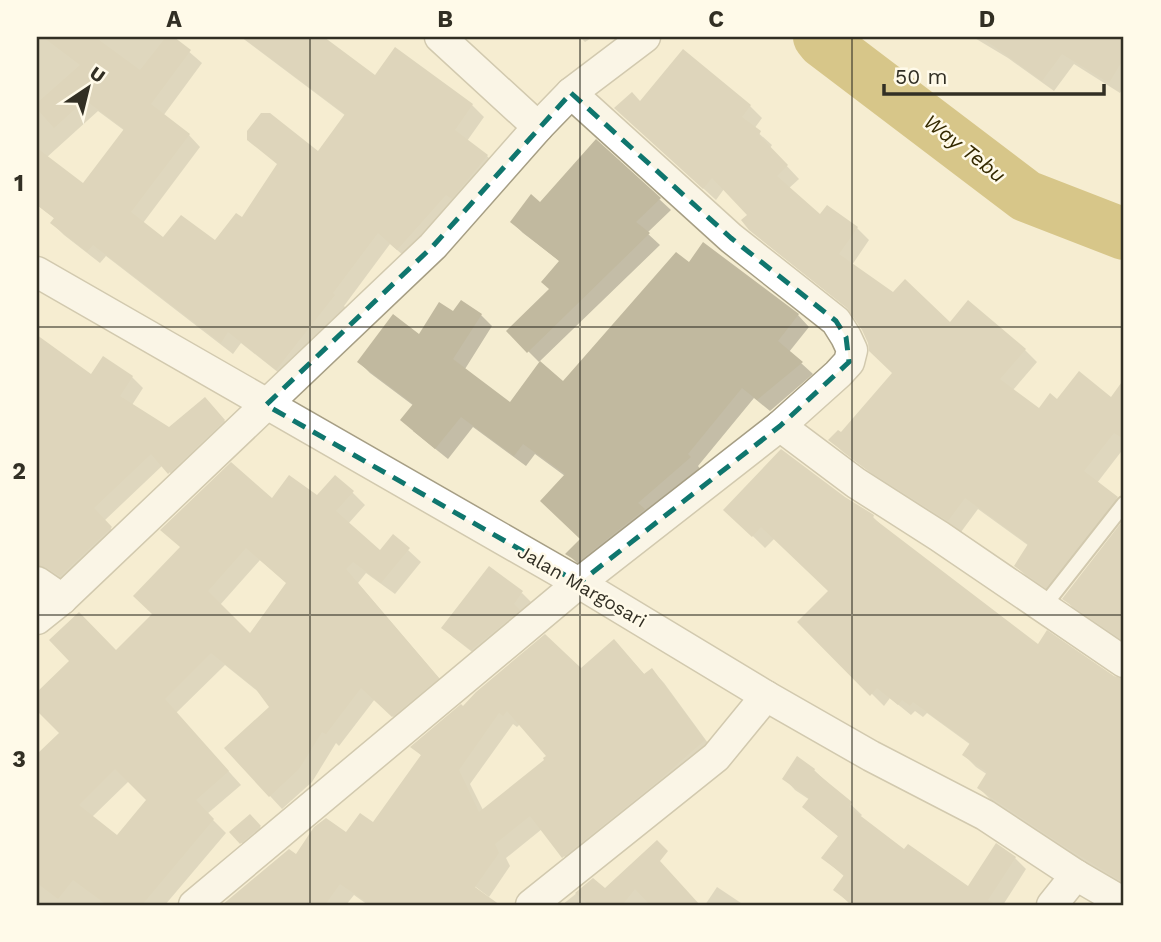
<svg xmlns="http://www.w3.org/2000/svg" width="1161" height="942" viewBox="0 0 1161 942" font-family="'Work Sans',sans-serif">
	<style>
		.shadow { fill: #0003; fill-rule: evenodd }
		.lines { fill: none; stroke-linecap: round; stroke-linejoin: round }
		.river { stroke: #b29731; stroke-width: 52 }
		.building { fill: #c1b99f; fill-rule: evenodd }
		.lane-casing { stroke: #a69e84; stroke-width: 18 }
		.street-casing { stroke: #a69e84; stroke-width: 33 }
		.lane { stroke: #fff; stroke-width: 14 }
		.street { stroke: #fff; stroke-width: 30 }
		.marked { fill: none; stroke: #0f766e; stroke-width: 5; stroke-dasharray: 14 9; stroke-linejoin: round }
		.grid { fill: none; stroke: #322f24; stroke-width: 2; stroke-opacity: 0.55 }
		.labels { text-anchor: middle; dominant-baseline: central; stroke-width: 5; stroke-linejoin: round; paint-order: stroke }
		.street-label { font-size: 19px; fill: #322f24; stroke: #fffae9 }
		.water-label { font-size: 21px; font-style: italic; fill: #352a00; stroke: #fffae9 }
		.neatline { fill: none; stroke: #322f24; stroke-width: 2.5 }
		.grid-label { font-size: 23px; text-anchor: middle; font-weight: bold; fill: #322f24 }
	</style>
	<rect width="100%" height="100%" fill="#f5edd1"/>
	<g class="shadow">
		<path d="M 37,37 L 172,37 L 202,63 L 163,116 L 189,135 L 200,147 L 143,223 L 164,239 L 216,242 L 242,220 L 279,165 L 248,139 L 318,153 L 346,116 L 241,37 L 322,37 L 375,77 L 472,105 L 484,117 L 467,141 L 487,156 L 499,168 L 410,261 L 390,244 L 344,306 L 346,308 L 289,381 L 241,343 L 233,354 L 106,256 L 100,263 L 64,235 L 52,223 L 55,219 L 37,205 ZM 98,111 L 125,131 L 83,186 L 46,158 Z"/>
		<path d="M 580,37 L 593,37 L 585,42 Z"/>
		<path d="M 973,37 L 1063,37 L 1071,42 L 1075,37 L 1124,37 L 1124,86 L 1120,93 L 1074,64 L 1054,91 L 1008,58 Z"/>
		<path d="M 641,103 L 750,106 L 762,118 L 754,129 L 772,145 L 770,148 L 799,179 L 788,189 L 821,217 L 857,228 L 869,240 L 852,265 L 893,294 L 950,324 L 1025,350 L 1037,362 L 1013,390 L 1039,410 L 1057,401 L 1111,399 L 1115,395 L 1124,401 L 1124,448 L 1097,483 L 1124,506 L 1124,516 L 1059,599 L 1028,578 L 1016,566 L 1029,546 L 978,509 L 961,532 L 880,480 L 843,452 L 831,440 L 841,435 L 894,373 L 852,312 L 764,242 L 751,229 L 749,215 L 724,189 L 716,200 L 629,121 Z"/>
		<path d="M 596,141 L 671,210 L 647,233 L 660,245 L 539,362 L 508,331 L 551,290 L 561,262 L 523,233 L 512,222 L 541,204 Z"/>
		<path d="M 689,264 L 798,315 L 809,327 L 789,352 L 813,374 L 770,411 L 754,398 L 698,466 L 701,470 L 579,565 L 568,554 L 582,539 L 565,476 L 535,454 L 526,466 L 473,427 L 448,459 L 413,431 L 414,406 L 370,373 L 359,362 L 419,336 L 454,313 L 481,315 L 492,326 L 465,369 L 510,404 L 564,384 Z"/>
		<path d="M 37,338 L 91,377 L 103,358 L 132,377 L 143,388 L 132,405 L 169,430 L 215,410 L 234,432 L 180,483 L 163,465 L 104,521 L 121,539 L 72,586 L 60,578 L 51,575 L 37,580 L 37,413 L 38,411 L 37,410 Z"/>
		<path d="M 352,492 L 365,505 L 348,524 L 380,552 L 408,550 L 421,562 L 395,594 L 366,573 L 358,583 L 450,691 L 405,728 L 375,699 L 339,746 L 336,743 L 312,782 L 282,809 L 226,748 L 271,707 L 261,694 L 225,665 L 176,713 L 241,785 L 207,814 L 226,833 L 165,905 L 37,905 L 37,770 L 56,746 L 61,733 L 37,709 L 37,694 L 71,661 L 116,652 L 272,500 L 317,498 ZM 260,560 L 288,584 L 250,636 L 220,605 ZM 129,781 L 148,800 L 117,837 L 92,817 Z"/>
		<path d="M 844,498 L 873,517 L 885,529 L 1038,647 L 1113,678 L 1124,681 L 1124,886 L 1075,856 L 991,800 L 979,788 L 988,775 L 976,767 L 964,755 L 971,745 L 927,713 L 923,717 L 915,711 L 911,715 L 890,698 L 884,706 L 800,622 L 830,591 L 775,538 L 765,548 L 726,510 Z"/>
		<path d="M 1124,522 L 1124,643 L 1076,611 L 1064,598 Z"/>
		<path d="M 522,593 L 531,602 L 522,614 L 481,659 L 453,637 L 444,628 Z"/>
		<path d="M 614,641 L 645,675 L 652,670 L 664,683 L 716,754 L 576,869 L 564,856 L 542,829 L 506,858 L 510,866 L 489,897 L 432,854 L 416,871 L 448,905 L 368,905 L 354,895 L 346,905 L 224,905 L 296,856 L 373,824 L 422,756 L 413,747 L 581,670 ZM 513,724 L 517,727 L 520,724 L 548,756 L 547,761 L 483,810 L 470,784 Z"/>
		<path d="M 814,770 L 862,815 L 860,817 L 905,851 L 969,888 L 997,846 L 1015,858 L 1026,869 L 1003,905 L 851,905 L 835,890 L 845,877 L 823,858 L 839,837 L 816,818 L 804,807 L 810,800 L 795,790 L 784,778 Z"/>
		<path d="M 249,816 L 264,831 L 245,847 L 232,832 Z"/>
		<path d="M 660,864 L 699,905 L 562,905 L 593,880 L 605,890 Z"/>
		<path d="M 717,887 L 744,905 L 705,905 Z"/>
	</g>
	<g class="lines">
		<path class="river" d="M 819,37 L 823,42 L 1026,196 L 1124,234"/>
	</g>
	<g class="building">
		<path d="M 43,37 L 95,37 L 140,70 L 166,37 L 174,37 L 191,50 L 151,104 L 190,134 L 131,212 L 163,237 L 181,215 L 215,240 L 236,213 L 242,217 L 277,164 L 247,140 L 247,131 L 261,113 L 270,113 L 318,151 L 345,114 L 242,37 L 324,37 L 375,75 L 395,47 L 473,104 L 455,130 L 488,155 L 452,199 L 446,195 L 397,250 L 378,233 L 333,293 L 335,295 L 276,370 L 228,332 L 221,343 L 93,245 L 87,252 L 50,223 L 54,218 L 37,205 L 37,148 L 83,183 L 124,129 L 85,100 L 54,128 L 37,109 L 37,103 L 80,65 Z"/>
		<path d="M 981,37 L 1124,37 L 1124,58 L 1109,83 L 1062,54 L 1042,81 Z"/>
		<path d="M 683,49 L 751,105 L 742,117 L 761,131 L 759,135 L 788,165 L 777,176 L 820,214 L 827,205 L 858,227 L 839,254 L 893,292 L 905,279 L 950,322 L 968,300 L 1026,349 L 1000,379 L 1039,408 L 1050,393 L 1057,399 L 1079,371 L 1111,397 L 1124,379 L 1124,439 L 1114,433 L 1084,471 L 1118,497 L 1046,588 L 1014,566 L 1028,544 L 965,498 L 948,521 L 866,469 L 828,440 L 838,430 L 841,432 L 892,373 L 869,351 L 868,343 L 862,330 L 847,308 L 749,230 L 741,220 L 747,215 L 712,178 L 703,189 L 614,108 L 632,92 L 640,101 Z"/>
		<path d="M 596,139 L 661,198 L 636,222 L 650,233 L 527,353 L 506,331 L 549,289 L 541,282 L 559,261 L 510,222 L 531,194 L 540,202 Z"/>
		<path d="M 703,242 L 799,314 L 778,341 L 803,362 L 757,400 L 742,388 L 688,454 L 691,457 L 638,503 L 645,509 L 578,562 L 565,554 L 580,539 L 540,501 L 565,474 L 523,444 L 514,456 L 461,417 L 435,449 L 400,420 L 413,404 L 357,362 L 393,314 L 419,334 L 439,302 L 453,311 L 461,300 L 482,314 L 453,359 L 510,402 L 540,361 L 563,381 L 676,252 L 689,262 Z"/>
		<path d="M 37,335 L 91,374 L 103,356 L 133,376 L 120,396 L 169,427 L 205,397 L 225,420 L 168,474 L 151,454 L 94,508 L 112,527 L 60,576 L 47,568 L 37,565 Z"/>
		<path d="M 781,449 L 845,497 L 874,515 L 873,518 L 1038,644 L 1047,630 L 1114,676 L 1124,679 L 1124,883 L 1061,844 L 977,788 L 987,772 L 962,755 L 970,743 L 913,702 L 910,706 L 902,700 L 898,705 L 877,688 L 870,696 L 797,622 L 828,591 L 761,527 L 752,537 L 723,510 Z"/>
		<path d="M 231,462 L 272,498 L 289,475 L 317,495 L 335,475 L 354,491 L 336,511 L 380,550 L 393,534 L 410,548 L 381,583 L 353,562 L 346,569 L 439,678 L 392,717 L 361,688 L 326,734 L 322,732 L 299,769 L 269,797 L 224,748 L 269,707 L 255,688 L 211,653 L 165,699 L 229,771 L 196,800 L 214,819 L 142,905 L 107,905 L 73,880 L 58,899 L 37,883 L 37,754 L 59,733 L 37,711 L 37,692 L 69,661 L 49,640 L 79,612 L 116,650 L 152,614 L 133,596 L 180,547 L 160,530 ZM 246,548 L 286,583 L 250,633 L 208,591 ZM 115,769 L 146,800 L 117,835 L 79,805 Z"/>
		<path d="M 1124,519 L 1124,641 L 1062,599 Z"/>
		<path d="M 489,566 L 523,591 L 514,604 L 520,610 L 471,650 L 441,628 Z"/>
		<path d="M 545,634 L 581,668 L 614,639 L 644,674 L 652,668 L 705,740 L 658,781 L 562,858 L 530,816 L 495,844 L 499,853 L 475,887 L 500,905 L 371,905 L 340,884 L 325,905 L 222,905 L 289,849 L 296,854 L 314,827 L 326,818 L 346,832 L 360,813 L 373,822 L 421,755 L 410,747 L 461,704 L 463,706 L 476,692 ZM 507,711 L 546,756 L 543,758 L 544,760 L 479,812 L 459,770 L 499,713 L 503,716 Z"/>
		<path d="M 797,756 L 815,769 L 814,771 L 852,802 L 849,807 L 904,849 L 908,844 L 968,886 L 996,843 L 1016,857 L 988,900 L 997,905 L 853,905 L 833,890 L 844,875 L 821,858 L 838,836 L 802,807 L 809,798 L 782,779 Z"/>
		<path d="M 250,814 L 261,826 L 240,844 L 229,832 Z"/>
		<path d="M 657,840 L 668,851 L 660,861 L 700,905 L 650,905 L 635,889 L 623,904 L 625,905 L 587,905 L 588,904 L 575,893 L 593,878 L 605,888 Z"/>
	</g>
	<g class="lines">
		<defs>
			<path id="lane" d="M 1043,607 L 1124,504"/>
			<g id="street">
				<path d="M 440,37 L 538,127"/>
				<path d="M 37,272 L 579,583 L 766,696 L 871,756 L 985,815 L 1076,875 L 1124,903"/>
				<path d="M 780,426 L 856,483 L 939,536 L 1124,662"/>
				<path d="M 37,582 L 62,599"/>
				<path d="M 37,619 L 62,599 L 433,246 L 538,127 L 571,93 L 645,37"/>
				<path d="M 194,905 L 579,583 L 780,426 L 838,374 L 849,362 L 852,350 L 846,337 L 836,321 L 731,238 L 571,93"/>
				<path d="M 531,905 L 716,757 L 766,696"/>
				<path d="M 1052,905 L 1076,875"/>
			</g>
		</defs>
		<use href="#lane" class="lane-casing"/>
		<use href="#street" class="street-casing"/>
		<use href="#lane" class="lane"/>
		<use href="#street" class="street"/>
	</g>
	<path d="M0 0H1161V942H0ZM 571,93 L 731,238 L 836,321 L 846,337 L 849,362 L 780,426 L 579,583 L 266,405 L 433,246 Z" fill="#f5edd1" fill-opacity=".55" fill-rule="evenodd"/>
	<path class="marked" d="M 571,93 L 731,238 L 836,321 L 846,337 L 849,362 L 780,426 L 579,583 L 266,405 L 433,246 Z"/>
	<path class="grid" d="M 310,37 L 310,905M 580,37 L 580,905M 852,37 L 852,905M 37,327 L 1124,327M 37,615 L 1124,615"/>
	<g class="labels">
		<g class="street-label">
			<text transform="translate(582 586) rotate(30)">Jalan Margosari</text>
		</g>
		<g class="water-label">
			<text transform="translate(965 148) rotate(38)">Way Tebu</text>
		</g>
	</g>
	<rect width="1161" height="942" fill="none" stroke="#fffae9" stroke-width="77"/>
	<g transform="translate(88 88) rotate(35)" stroke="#fffae9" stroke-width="5" paint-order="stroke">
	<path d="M0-5L12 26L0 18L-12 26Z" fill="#322f24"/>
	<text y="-10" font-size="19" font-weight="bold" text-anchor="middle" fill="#322f24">U</text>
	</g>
	<path d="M884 84v10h220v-10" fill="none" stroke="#322f24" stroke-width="3.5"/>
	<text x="895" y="84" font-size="21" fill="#322f24" stroke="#fffae9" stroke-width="5" paint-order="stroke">50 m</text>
	<rect x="38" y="38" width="1084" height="866" class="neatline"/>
	<g class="grid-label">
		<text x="174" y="27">A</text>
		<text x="445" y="27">B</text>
		<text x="716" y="27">C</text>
		<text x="987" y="27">D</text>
		<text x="19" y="191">1</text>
		<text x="19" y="479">2</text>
		<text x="19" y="767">3</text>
	</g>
</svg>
